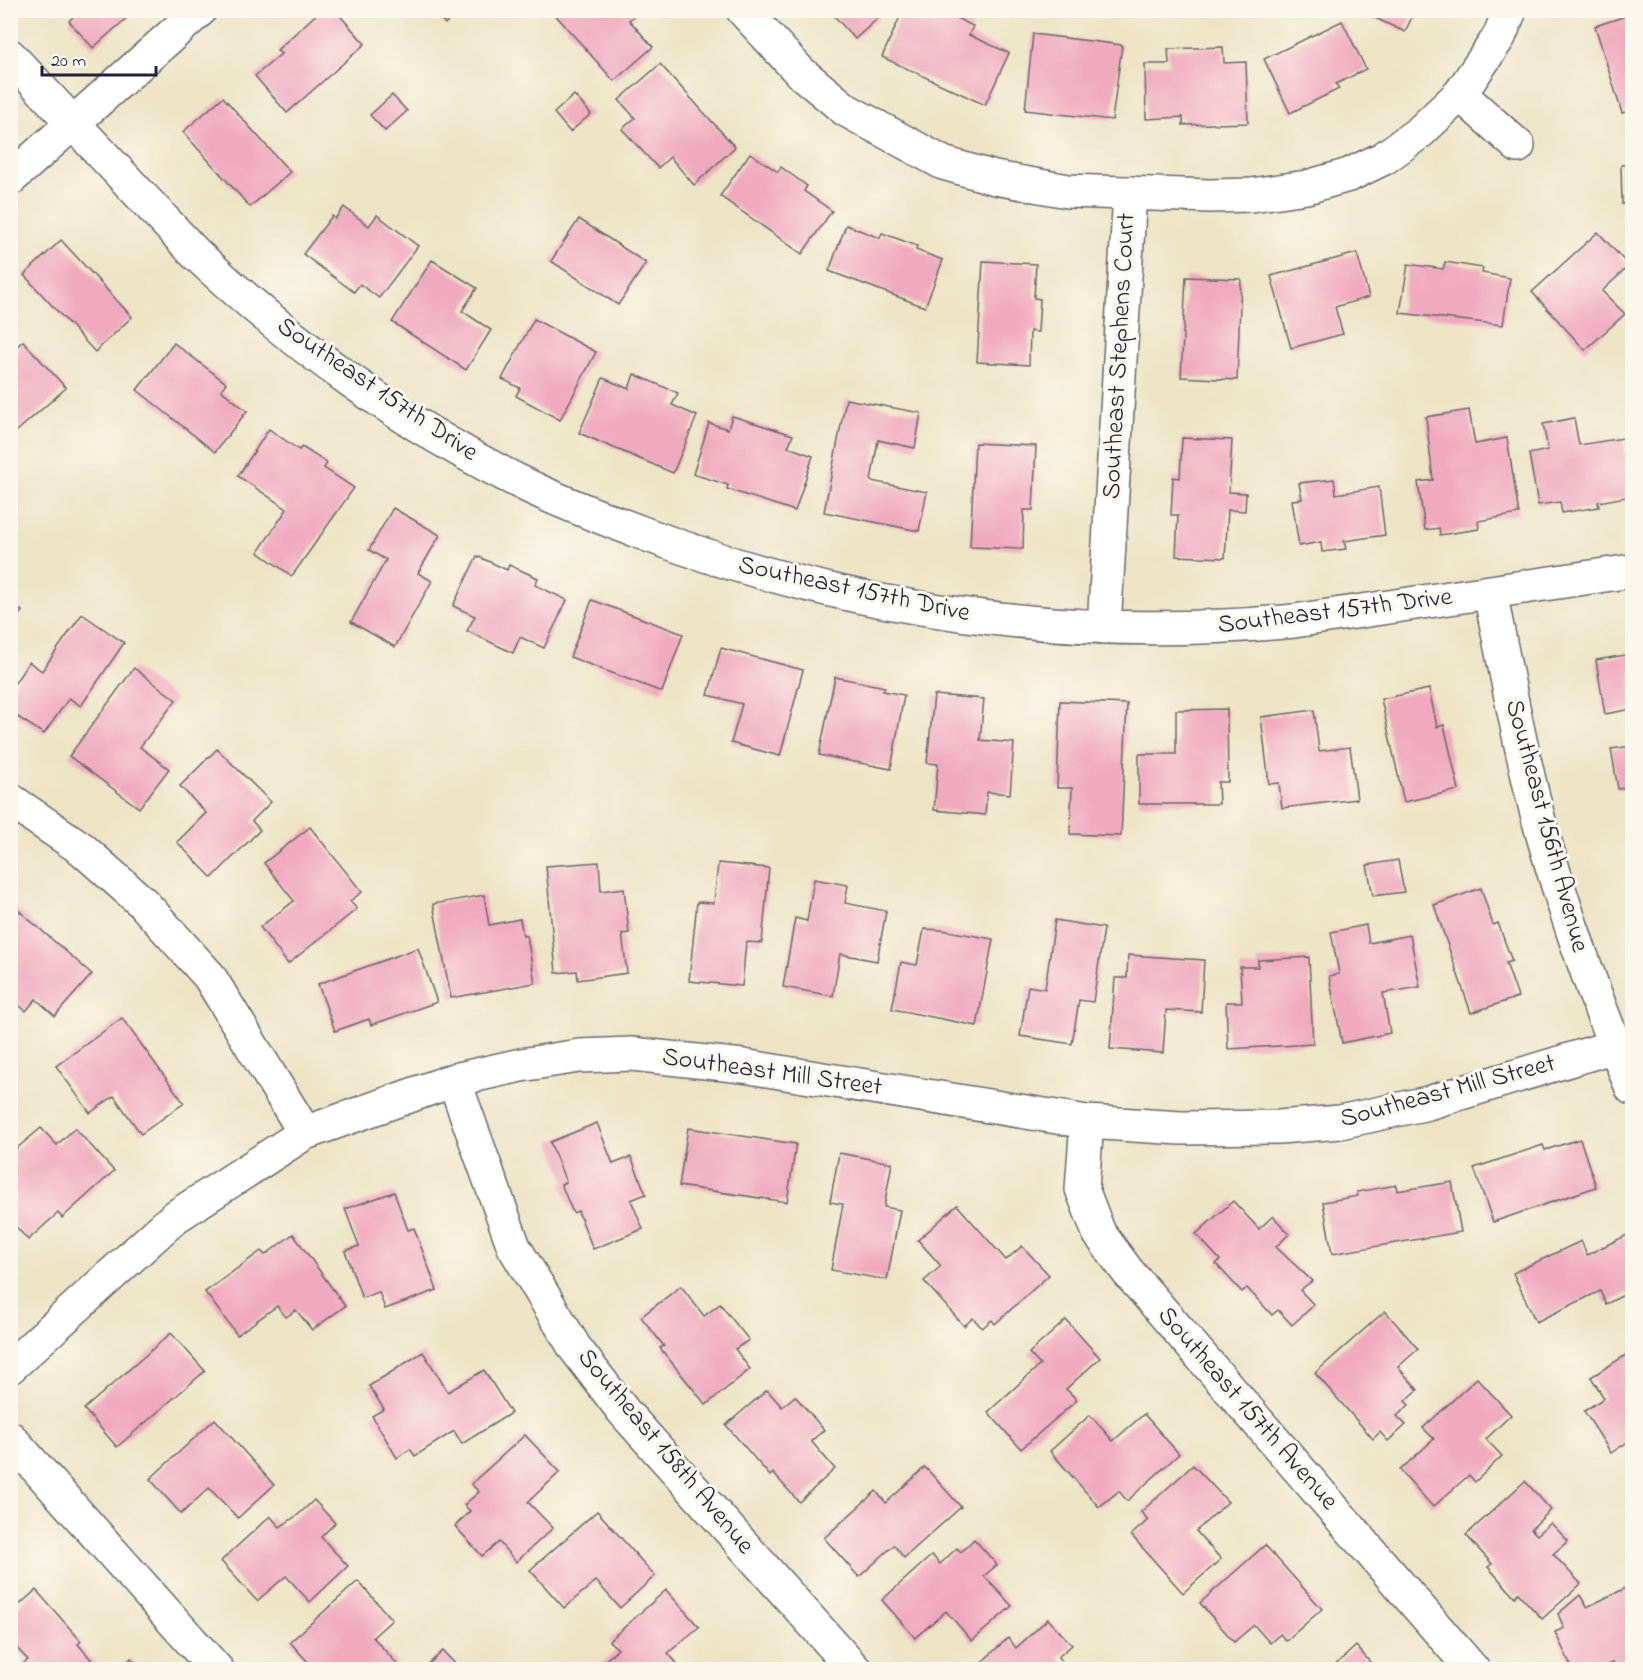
<svg xmlns="http://www.w3.org/2000/svg" width="1643" height="1680" viewBox="0 0 1643 1680" font-family="'Indie Flower',sans-serif">
	<style>
		.building { fill: #f0aabf }
		.lines { fill: none; stroke-linecap: round; stroke-linejoin: round }
		.minor-casing { stroke: #69666b; stroke-width: 36 }
		.minor { stroke: #fff; stroke-width: 33 }
		.labels { text-anchor: middle; dominant-baseline: central; stroke-width: 6; stroke-linejoin: round; paint-order: stroke }
		.street-label { font-size: 26px; fill: #22223b; stroke: #fbf7ec }
	</style>
	<rect width="100%" height="100%" fill="#fbf7ec"/>
	<filter id="ink" filterUnits="userSpaceOnUse"><feTurbulence type="fractalNoise" baseFrequency=".0167" numOctaves="2"/><feDisplacementMap in="SourceGraphic" scale="12" xChannelSelector="R" yChannelSelector="G"/><feConvolveMatrix kernelMatrix="1 2 1 2 8 2 1 2 1" color-interpolation-filters="sRGB"/></filter>
	<filter id="wash" filterUnits="userSpaceOnUse"><feTurbulence type="fractalNoise" baseFrequency=".008" numOctaves="4" result="noise"/><feDisplacementMap in="SourceGraphic" scale="24" xChannelSelector="R" yChannelSelector="G"/><feGaussianBlur stdDeviation="1.35" result="paint"/><feColorMatrix in="noise" values="0 0 0 0 0 0 0 0 0 0 0 0 0 0 0 0 0 1.4 0 .05"/><feComposite in="paint" operator="in"/></filter>
	<g filter="url(#wash)">
		<rect width="100%" height="100%" fill="#ede4c5"/>
		<g id="blocks">
			<g class="building">
				<path d="M 80,10 L 123,10 L 129,16 L 93,48 L 69,21 Z"/>
				<path d="M 321,10 L 335,10 L 365,44 L 287,113 L 255,76 L 281,54 L 277,50 Z"/>
				<path d="M 433,10 L 460,10 L 445,24 Z"/>
				<path d="M 551,10 L 631,10 L 635,15 L 629,20 L 653,47 L 614,81 Z"/>
				<path d="M 829,10 L 887,10 L 855,39 Z"/>
				<path d="M 903,10 L 913,10 L 931,19 L 935,10 L 940,10 L 973,26 L 969,35 L 1009,53 L 985,105 L 882,57 Z"/>
				<path d="M 1358,10 L 1415,10 L 1405,32 Z"/>
				<path d="M 1632,14 L 1632,110 L 1622,113 L 1595,26 Z"/>
				<path d="M 1342,21 L 1366,69 L 1336,84 L 1339,89 L 1290,113 L 1264,59 Z"/>
				<path d="M 1033,34 L 1122,45 L 1112,120 L 1025,110 Z"/>
				<path d="M 1223,47 L 1224,63 L 1246,62 L 1248,123 L 1183,125 L 1183,117 L 1146,119 L 1145,64 L 1169,64 L 1168,49 Z"/>
				<path d="M 660,64 L 735,147 L 694,185 L 670,157 L 658,168 L 622,129 L 635,118 L 619,100 Z"/>
				<path d="M 392,95 L 407,111 L 385,131 L 370,115 Z"/>
				<path d="M 574,95 L 591,114 L 570,132 L 554,113 Z"/>
				<path d="M 223,97 L 290,172 L 250,207 L 183,132 Z"/>
				<path d="M 1628,125 L 1632,125 L 1632,240 L 1628,241 L 1628,203 L 1622,204 L 1621,165 L 1629,165 Z"/>
				<path d="M 750,153 L 778,172 L 781,167 L 807,186 L 804,191 L 832,211 L 802,254 L 720,196 Z"/>
				<path d="M 344,207 L 369,226 L 377,215 L 418,246 L 379,298 L 360,284 L 354,292 L 303,254 L 332,216 L 335,219 Z"/>
				<path d="M 579,219 L 646,263 L 618,305 L 551,261 Z"/>
				<path d="M 846,225 L 880,238 L 882,233 L 917,246 L 916,250 L 943,260 L 925,307 L 829,271 Z"/>
				<path d="M 1598,232 L 1629,266 L 1602,291 L 1625,314 L 1585,350 L 1532,292 Z"/>
				<path d="M 61,240 L 132,317 L 95,352 L 24,275 Z"/>
				<path d="M 1357,253 L 1369,297 L 1335,307 L 1343,334 L 1291,348 L 1271,276 Z"/>
				<path d="M 432,260 L 477,288 L 462,311 L 491,330 L 466,370 L 392,322 Z"/>
				<path d="M 983,261 L 1036,264 L 1034,298 L 1040,299 L 1038,332 L 1030,331 L 1029,365 L 977,362 Z"/>
				<path d="M 1445,262 L 1483,268 L 1482,273 L 1510,278 L 1503,325 L 1400,313 L 1408,264 L 1443,269 Z"/>
				<path d="M 1186,277 L 1241,279 L 1237,380 L 1181,377 Z"/>
				<path d="M 534,319 L 596,352 L 560,420 L 516,396 L 520,388 L 502,379 Z"/>
				<path d="M 23,341 L 66,388 L 10,437 L 10,352 Z"/>
				<path d="M 174,343 L 226,383 L 221,390 L 247,411 L 215,452 L 137,390 Z"/>
				<path d="M 634,374 L 678,393 L 672,405 L 697,416 L 673,473 L 579,433 L 603,378 L 629,389 Z"/>
				<path d="M 846,399 L 921,413 L 915,448 L 878,440 L 871,481 L 927,492 L 919,531 L 824,512 Z"/>
				<path d="M 1469,410 L 1475,444 L 1507,438 L 1519,514 L 1478,521 L 1479,529 L 1440,535 L 1439,528 L 1425,530 L 1418,482 L 1433,480 L 1426,417 Z"/>
				<path d="M 732,416 L 793,435 L 788,447 L 813,456 L 795,511 L 727,489 L 728,485 L 693,474 L 709,423 L 728,429 Z"/>
				<path d="M 1574,418 L 1579,445 L 1623,438 L 1632,496 L 1598,502 L 1599,507 L 1562,513 L 1560,502 L 1538,505 L 1529,454 L 1548,450 L 1543,424 Z"/>
				<path d="M 269,429 L 299,450 L 302,447 L 327,463 L 324,468 L 354,488 L 292,576 L 258,552 L 287,509 L 238,476 Z"/>
				<path d="M 1182,438 L 1232,440 L 1229,492 L 1246,493 L 1245,511 L 1228,510 L 1225,558 L 1176,556 L 1178,515 L 1171,515 L 1173,477 L 1180,478 Z"/>
				<path d="M 975,443 L 1036,446 L 1033,510 L 1024,510 L 1023,549 L 970,547 Z"/>
				<path d="M 1334,479 L 1336,494 L 1379,487 L 1385,535 L 1344,541 L 1346,549 L 1322,552 L 1321,542 L 1299,546 L 1292,500 L 1302,499 L 1299,483 Z"/>
				<path d="M 393,508 L 440,535 L 418,573 L 432,581 L 395,647 L 351,622 L 386,560 L 369,550 Z"/>
				<path d="M 477,556 L 507,570 L 509,565 L 538,578 L 535,585 L 567,600 L 544,648 L 520,637 L 513,653 L 467,631 L 475,616 L 453,606 Z"/>
				<path d="M 592,600 L 683,634 L 662,692 L 570,657 Z"/>
				<path d="M 10,603 L 22,611 L 10,628 Z"/>
				<path d="M 82,614 L 124,643 L 81,706 L 69,698 L 44,734 L 10,712 L 10,690 L 29,662 L 42,671 Z"/>
				<path d="M 721,648 L 803,670 L 780,756 L 731,743 L 742,704 L 708,695 Z"/>
				<path d="M 1630,648 L 1632,648 L 1632,709 L 1605,714 L 1596,660 L 1631,654 Z"/>
				<path d="M 134,668 L 176,700 L 140,747 L 169,769 L 139,808 L 69,756 Z"/>
				<path d="M 835,677 L 885,687 L 883,691 L 904,695 L 891,769 L 819,755 Z"/>
				<path d="M 1429,689 L 1437,727 L 1444,725 L 1459,790 L 1404,802 L 1381,699 Z"/>
				<path d="M 934,695 L 984,699 L 980,740 L 1014,743 L 1010,794 L 987,792 L 985,815 L 934,810 L 938,764 L 927,763 Z"/>
				<path d="M 1060,701 L 1127,704 L 1121,836 L 1070,834 L 1072,788 L 1057,788 Z"/>
				<path d="M 1227,709 L 1228,782 L 1218,782 L 1219,804 L 1139,804 L 1139,754 L 1176,754 L 1176,710 Z"/>
				<path d="M 1314,710 L 1319,751 L 1350,747 L 1357,799 L 1282,808 L 1279,783 L 1269,784 L 1261,717 Z"/>
				<path d="M 1632,746 L 1632,787 L 1618,789 L 1611,749 Z"/>
				<path d="M 217,749 L 271,802 L 252,821 L 260,830 L 212,878 L 177,842 L 206,813 L 180,786 Z"/>
				<path d="M 310,827 L 362,892 L 350,901 L 357,909 L 288,964 L 260,927 L 294,901 L 264,863 Z"/>
				<path d="M 1398,860 L 1404,892 L 1373,896 L 1367,865 Z"/>
				<path d="M 599,862 L 601,891 L 624,888 L 629,933 L 622,934 L 627,973 L 578,980 L 577,971 L 556,973 L 546,866 Z"/>
				<path d="M 718,863 L 769,868 L 762,943 L 746,942 L 742,986 L 689,981 L 697,902 L 714,903 Z"/>
				<path d="M 814,879 L 848,885 L 845,903 L 886,911 L 877,961 L 840,954 L 833,996 L 783,987 L 795,918 L 807,921 Z"/>
				<path d="M 1481,888 L 1493,925 L 1498,923 L 1512,961 L 1506,963 L 1518,997 L 1471,1013 L 1434,905 Z"/>
				<path d="M 484,895 L 489,925 L 520,919 L 523,936 L 527,936 L 535,983 L 451,998 L 433,904 Z"/>
				<path d="M 10,903 L 92,974 L 55,1016 L 36,999 L 26,1011 L 10,998 Z"/>
				<path d="M 1055,920 L 1104,928 L 1093,1002 L 1079,1000 L 1072,1044 L 1020,1036 L 1028,986 L 1045,989 Z"/>
				<path d="M 1366,925 L 1369,943 L 1410,935 L 1420,987 L 1383,993 L 1390,1033 L 1342,1043 L 1329,976 L 1339,974 L 1331,932 Z"/>
				<path d="M 924,929 L 942,930 L 993,939 L 977,1026 L 892,1009 L 901,962 L 917,965 Z"/>
				<path d="M 418,948 L 437,1002 L 371,1025 L 369,1019 L 335,1031 L 318,984 Z"/>
				<path d="M 1128,955 L 1204,960 L 1201,1012 L 1166,1010 L 1163,1053 L 1110,1049 L 1115,978 L 1127,978 Z"/>
				<path d="M 1309,957 L 1313,1044 L 1228,1049 L 1226,1002 L 1242,1002 L 1240,967 L 1258,967 L 1258,960 Z"/>
				<path d="M 122,1018 L 184,1103 L 141,1134 L 114,1096 L 90,1113 L 56,1066 Z"/>
				<path d="M 597,1123 L 613,1164 L 631,1157 L 646,1194 L 631,1200 L 643,1229 L 593,1249 L 578,1211 L 573,1213 L 561,1184 L 566,1182 L 550,1142 Z"/>
				<path d="M 41,1128 L 57,1145 L 75,1128 L 114,1171 L 62,1218 L 58,1213 L 28,1240 L 10,1220 L 10,1171 L 13,1169 L 10,1165 L 10,1154 Z"/>
				<path d="M 688,1128 L 796,1144 L 787,1202 L 679,1186 Z"/>
				<path d="M 1580,1139 L 1596,1187 L 1493,1222 L 1474,1168 L 1543,1145 L 1545,1150 Z"/>
				<path d="M 839,1153 L 892,1163 L 884,1207 L 900,1210 L 887,1280 L 831,1270 L 843,1204 L 830,1202 Z"/>
				<path d="M 1452,1182 L 1461,1232 L 1332,1254 L 1323,1202 L 1358,1196 L 1357,1192 L 1396,1185 L 1397,1191 Z"/>
				<path d="M 394,1192 L 408,1230 L 414,1228 L 437,1290 L 385,1309 L 379,1292 L 362,1298 L 345,1251 L 359,1246 L 345,1209 Z"/>
				<path d="M 1233,1201 L 1259,1229 L 1273,1216 L 1289,1234 L 1276,1247 L 1312,1281 L 1300,1290 L 1314,1305 L 1292,1325 L 1278,1310 L 1272,1315 L 1247,1288 L 1242,1292 L 1216,1264 L 1220,1260 L 1196,1234 Z"/>
				<path d="M 957,1205 L 1006,1260 L 1022,1246 L 1049,1275 L 995,1324 L 992,1320 L 982,1328 L 973,1318 L 964,1326 L 924,1281 L 941,1266 L 918,1240 Z"/>
				<path d="M 293,1234 L 345,1306 L 312,1330 L 296,1310 L 286,1317 L 277,1306 L 237,1335 L 205,1292 L 261,1251 L 265,1255 Z"/>
				<path d="M 1627,1235 L 1632,1247 L 1632,1291 L 1606,1304 L 1600,1291 L 1536,1322 L 1513,1273 L 1581,1241 L 1587,1255 Z"/>
				<path d="M 681,1286 L 704,1316 L 720,1304 L 749,1340 L 735,1349 L 750,1369 L 706,1405 L 660,1348 L 664,1346 L 641,1317 Z"/>
				<path d="M 1385,1311 L 1418,1349 L 1398,1367 L 1418,1390 L 1405,1401 L 1409,1405 L 1397,1416 L 1406,1425 L 1388,1441 L 1380,1432 L 1373,1439 L 1315,1373 Z"/>
				<path d="M 1066,1320 L 1100,1358 L 1066,1389 L 1077,1400 L 1021,1449 L 988,1412 L 1040,1365 L 1029,1353 Z"/>
				<path d="M 171,1333 L 205,1371 L 117,1447 L 84,1409 Z"/>
				<path d="M 1632,1351 L 1632,1439 L 1611,1453 L 1584,1411 L 1604,1398 L 1591,1377 Z"/>
				<path d="M 423,1352 L 448,1392 L 484,1370 L 511,1413 L 462,1444 L 454,1431 L 415,1456 L 410,1449 L 397,1458 L 372,1416 L 384,1409 L 369,1386 Z"/>
				<path d="M 1477,1378 L 1511,1415 L 1486,1439 L 1502,1456 L 1475,1482 L 1469,1475 L 1433,1507 L 1400,1470 L 1434,1439 L 1423,1428 Z"/>
				<path d="M 767,1390 L 782,1407 L 795,1396 L 824,1430 L 811,1441 L 835,1469 L 799,1502 L 773,1473 L 770,1476 L 726,1425 Z"/>
				<path d="M 1144,1414 L 1179,1454 L 1127,1501 L 1119,1491 L 1099,1507 L 1050,1451 L 1090,1415 L 1113,1441 Z"/>
				<path d="M 215,1419 L 274,1485 L 238,1518 L 209,1488 L 181,1514 L 150,1479 Z"/>
				<path d="M 525,1435 L 560,1472 L 528,1502 L 553,1528 L 516,1562 L 499,1542 L 482,1556 L 455,1526 L 470,1511 L 464,1505 L 479,1492 L 471,1484 Z"/>
				<path d="M 1193,1465 L 1228,1502 L 1196,1531 L 1221,1559 L 1183,1593 L 1131,1535 L 1148,1520 L 1141,1512 Z"/>
				<path d="M 925,1467 L 961,1507 L 904,1558 L 894,1545 L 859,1577 L 824,1538 L 876,1491 L 886,1503 Z"/>
				<path d="M 1525,1481 L 1551,1510 L 1531,1529 L 1537,1535 L 1551,1523 L 1568,1541 L 1553,1554 L 1581,1584 L 1542,1619 L 1518,1593 L 1515,1597 L 1488,1567 L 1492,1564 L 1466,1535 Z"/>
				<path d="M 314,1500 L 335,1523 L 321,1537 L 348,1566 L 310,1602 L 286,1576 L 257,1601 L 221,1561 L 270,1516 L 280,1527 L 299,1514 Z"/>
				<path d="M 597,1511 L 655,1576 L 620,1608 L 596,1581 L 564,1608 L 530,1570 Z"/>
				<path d="M 974,1539 L 997,1565 L 984,1576 L 1012,1606 L 972,1641 L 946,1611 L 915,1638 L 882,1600 L 932,1555 L 940,1564 L 957,1548 L 961,1552 Z"/>
				<path d="M 1265,1545 L 1322,1609 L 1286,1641 L 1280,1634 L 1270,1643 L 1254,1625 L 1234,1642 L 1200,1603 Z"/>
				<path d="M 358,1581 L 392,1620 L 373,1637 L 397,1664 L 391,1670 L 315,1670 L 290,1642 Z"/>
				<path d="M 1632,1585 L 1632,1670 L 1616,1670 L 1613,1662 L 1598,1670 L 1573,1670 L 1555,1632 L 1564,1628 L 1558,1614 L 1580,1595 L 1587,1607 Z"/>
				<path d="M 36,1590 L 81,1641 L 78,1644 L 100,1670 L 27,1670 L 23,1664 L 28,1660 L 10,1641 L 10,1613 Z"/>
				<path d="M 666,1590 L 699,1627 L 668,1653 L 683,1670 L 598,1670 L 597,1668 L 618,1649 L 609,1641 Z"/>
				<path d="M 1048,1619 L 1072,1645 L 1058,1657 L 1070,1670 L 973,1670 L 1008,1638 L 1016,1648 Z"/>
				<path d="M 1356,1646 L 1377,1670 L 1330,1670 Z"/>
				<path d="M 443,1651 L 461,1670 L 422,1670 Z"/>
				<path d="M 131,1658 L 141,1670 L 119,1670 Z"/>
			</g>
		</g>
	</g>
	<g filter="url(#ink)">
		<use href="#blocks" fill-opacity="0" stroke="#69666b" stroke-width="1.5"/>
		<g class="lines">
			<defs>
				<g id="minor">
					<path d="M 743,10 L 800,72 L 846,110 L 943,163 L 995,178 L 1068,191 L 1210,196 L 1251,195 L 1307,187 L 1349,175 L 1384,158 L 1420,132 L 1460,94 L 1499,37 L 1510,10"/>
					<path d="M 10,56 L 194,252 C 291,344 408,428 528,486 C 565,504 605,519 645,534 C 851,611 1074,643 1294,621 L 1632,571"/>
					<path d="M 1460,94 L 1518,146"/>
					<path d="M 10,179 L 200,10"/>
					<path d="M 1490,593 C 1506,669 1519,746 1539,821 C 1564,912 1596,1001 1632,1088"/>
					<path d="M 1104,627 L 1130,193"/>
					<path d="M 10,800 L 82,849 L 143,903 L 209,976 L 305,1133"/>
					<path d="M 454,1080 L 514,1247 L 575,1348 L 624,1412 L 855,1670"/>
					<path d="M 1087,1122 L 1082,1189 L 1099,1233 L 1128,1272 L 1473,1670"/>
					<path d="M 10,1367 L 175,1217 L 305,1133 L 454,1080 L 521,1065 L 579,1056 L 632,1054 L 743,1066 L 1087,1122 L 1181,1128 L 1279,1127 L 1340,1122 L 1428,1103 L 1615,1046"/>
					<path d="M 10,1438 L 217,1670"/>
				</g>
			</defs>
			<use href="#minor" class="minor-casing"/>
			<use href="#minor" class="minor"/>
		</g>
	</g>
	<g class="labels">
		<g class="street-label">
			<text transform="translate(1120 356) rotate(-87)">Southeast Stephens Court</text>
			<text transform="translate(377 390) rotate(34)">Southeast 157th Drive</text>
			<text transform="translate(854 590) rotate(12)">Southeast 157th Drive</text>
			<text transform="translate(1335 612) rotate(-7)">Southeast 157th Drive</text>
			<text transform="translate(1546 826) rotate(75)">Southeast 156th Avenue</text>
			<text transform="translate(772 1073) rotate(8)">Southeast Mill Street</text>
			<text transform="translate(1448 1092) rotate(-15)">Southeast Mill Street</text>
			<text transform="translate(1247 1409) rotate(49)">Southeast 157th Avenue</text>
			<text transform="translate(665 1452) rotate(50)">Southeast 158th Avenue</text>
		</g>
	</g>
	<rect width="1643" height="1680" fill="none" stroke="#fbf7ec" stroke-width="36"/>
	<path d="M42 66v9h114v-9" fill="none" stroke="#22223b" stroke-width="3"/>
	<text x="51" y="66" font-size="18" fill="#22223b" stroke="#fbf7ec" stroke-width="4.5" paint-order="stroke">20 m</text>
</svg>
